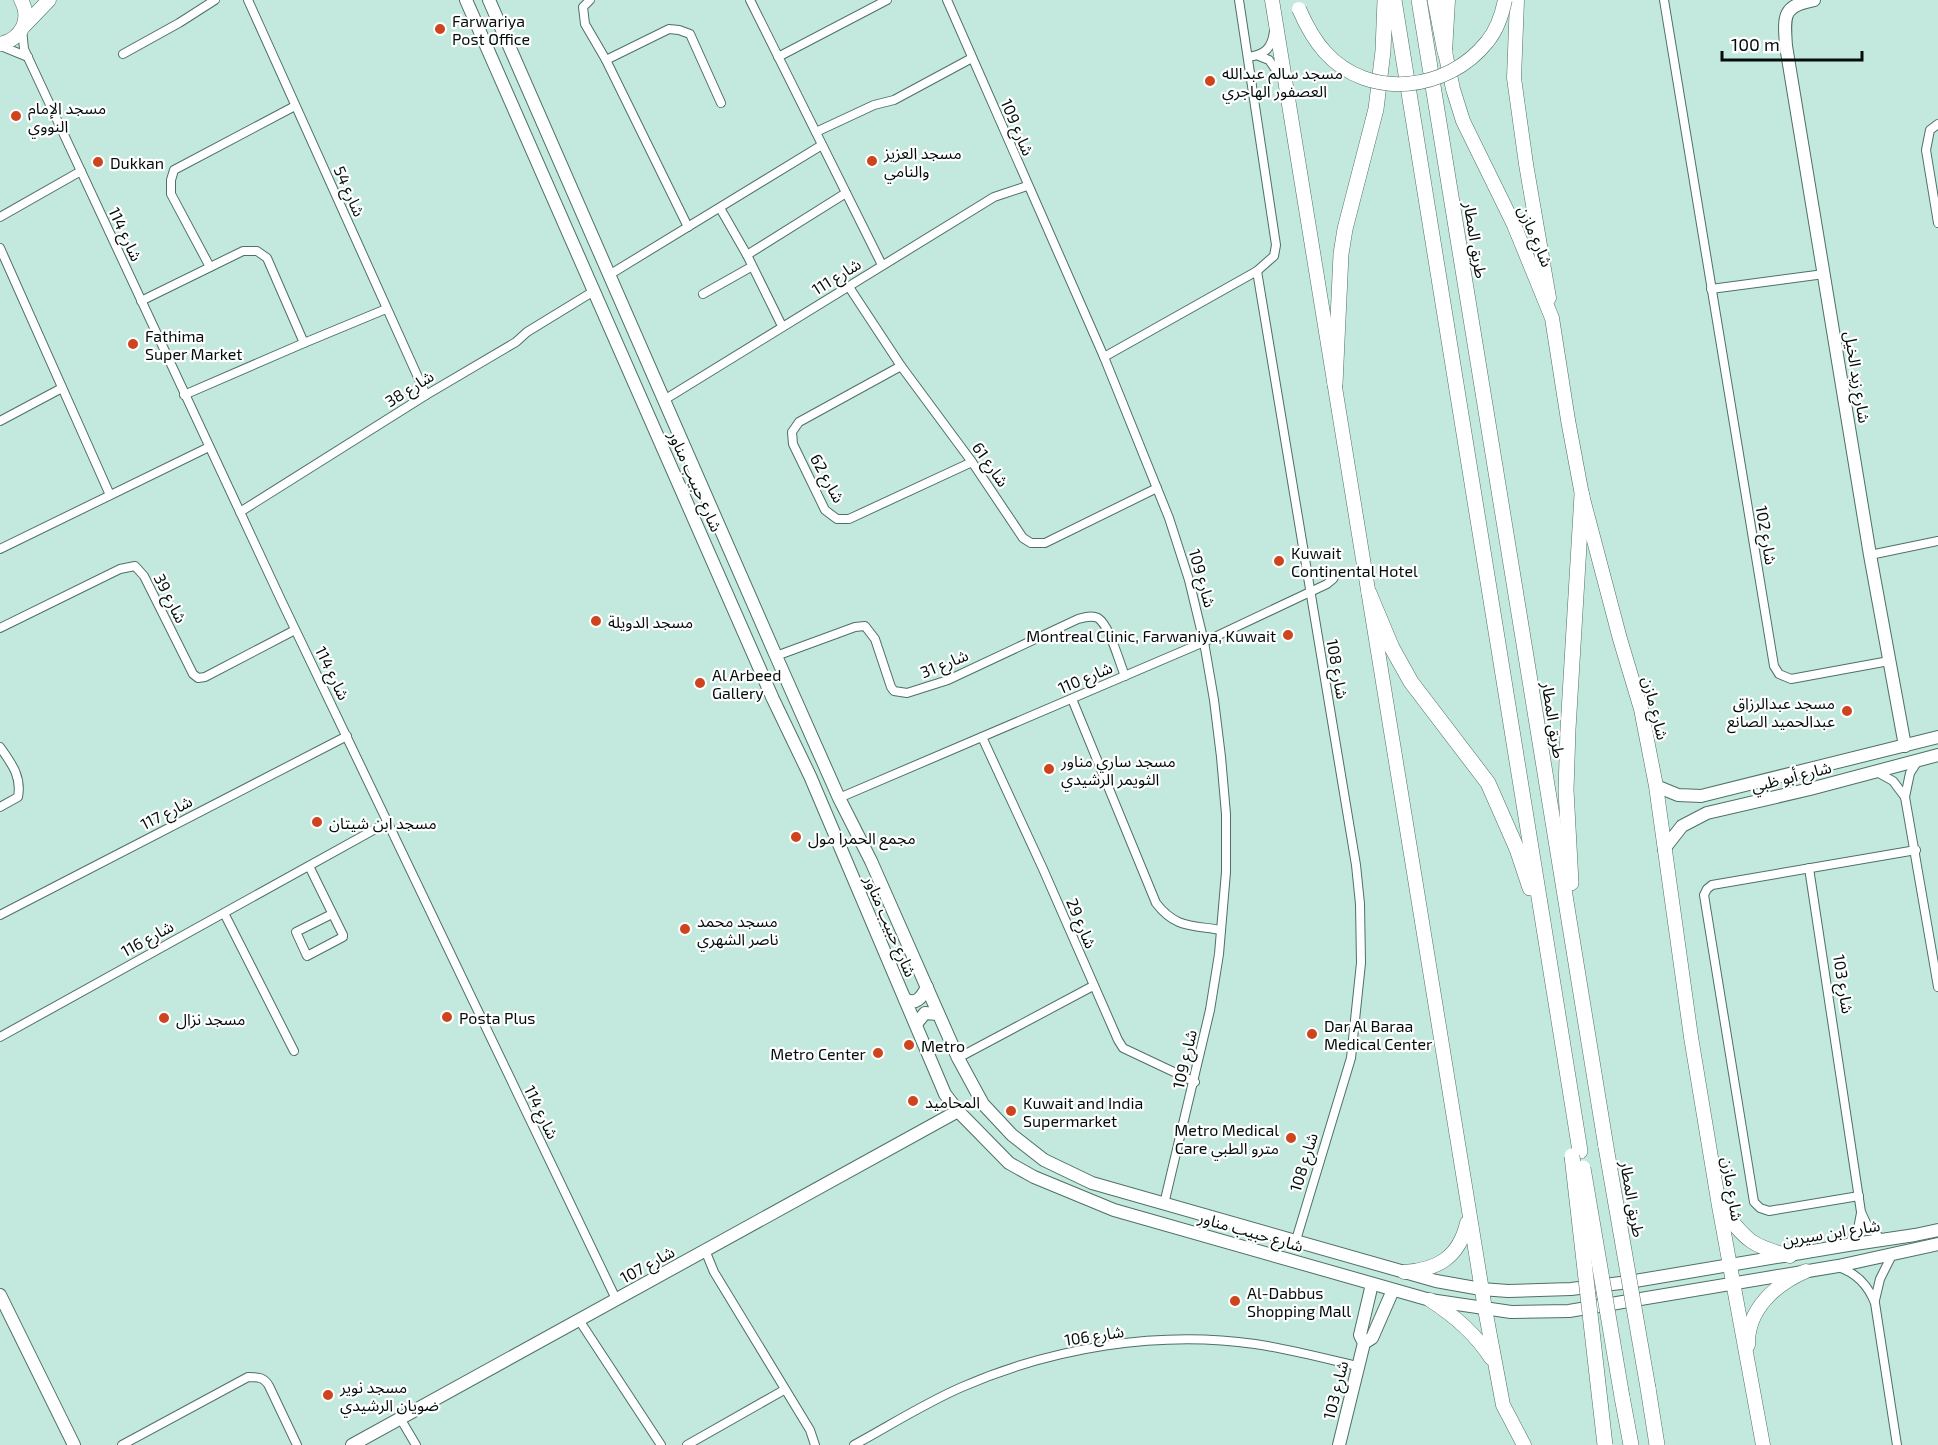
<svg xmlns="http://www.w3.org/2000/svg" width="1938" height="1445" viewBox="0 0 1938 1445" font-family="'Exo 2','Noto Sans Arabic',sans-serif">
	<style>
		.lines { fill: none; stroke-linecap: round; stroke-linejoin: round }
		.street-casing { stroke: #4e7067; stroke-width: 10 }
		.secondary-casing { stroke: #4e7067; stroke-width: 14 }
		.primary-casing { stroke: #4e7067; stroke-width: 15 }
		.highway-casing { stroke: #4e7067; stroke-width: 16 }
		.street { stroke: #fff; stroke-width: 8 }
		.secondary { stroke: #fff; stroke-width: 12 }
		.primary { stroke: #fff; stroke-width: 14 }
		.highway { stroke: #fff; stroke-width: 15 }
		.primary-bridge-casing { stroke: #4e7067; stroke-width: 15; stroke-linecap: butt }
		.highway-bridge-casing { stroke: #4e7067; stroke-width: 16; stroke-linecap: butt }
		.primary-bridge { stroke: #fff; stroke-width: 14 }
		.highway-bridge { stroke: #fff; stroke-width: 15 }
		.poi-dot { fill: #ce441e; stroke: #fff; stroke-width: 2 }
		.labels { text-anchor: middle; dominant-baseline: central; stroke-width: 4.5; stroke-linejoin: round; paint-order: stroke }
		.poi-label { font-size: 16px; fill: #030e0b; stroke: #fff; text-anchor: start }
		.street-label { font-size: 16px; fill: #030e0b; stroke: #fff }
	</style>
	<rect width="100%" height="100%" fill="#c3e8dd"/>
	<g class="lines">
		<defs>
			<g id="street">
				<path d="M 248,0 L 426,395"/>
				<path d="M 590,0 L 583,7 L 585,24 L 606,60 L 688,227"/>
				<path d="M 750,0 L 882,265"/>
				<path d="M 947,0 L 1104,357 L 1169,518 L 1189,580 L 1204,642 L 1214,700 L 1221,757 L 1226,814 L 1226,872 L 1219,954 L 1210,1010 L 1164,1204"/>
				<path d="M 1664,0 L 1774,666 L 1779,674 L 1791,679 L 1889,661"/>
				<path d="M 22,29 L 24,49 L 282,602 L 616,1299"/>
				<path d="M 1,46 L 28,57"/>
				<path d="M 123,54 L 179,23 L 215,0"/>
				<path d="M 1259,56 L 1269,60 L 1283,80"/>
				<path d="M 778,57 L 887,0"/>
				<path d="M 1248,57 C 1265,55 1272,48 1274,31"/>
				<path d="M 606,60 L 669,29 L 679,30 L 690,34 L 721,103"/>
				<path d="M 1938,124 L 1930,130 L 1926,150 L 1938,223"/>
				<path d="M 816,132 L 874,105 L 894,100 L 972,58"/>
				<path d="M 720,208 L 747,255 L 782,326"/>
				<path d="M 0,217 L 81,171"/>
				<path d="M 0,248 L 110,495"/>
				<path d="M 747,255 L 846,193"/>
				<path d="M 210,267 L 171,194 L 171,180 L 174,170 L 295,106"/>
				<path d="M 1257,271 L 1356,865 L 1360,904 L 1361,963 L 1351,1058 L 1296,1240"/>
				<path d="M 609,275 L 822,145"/>
				<path d="M 849,287 L 901,366 L 972,462 L 1023,538 L 1031,543 L 1045,543 L 1157,488"/>
				<path d="M 1711,289 L 1824,274"/>
				<path d="M 703,294 L 751,267"/>
				<path d="M 141,301 L 243,251 L 257,251 L 267,258 L 304,343"/>
				<path d="M 1104,357 L 1257,271 L 1274,256 L 1276,245 L 1239,0"/>
				<path d="M 901,366 L 799,422 L 792,432 L 793,444 L 825,510 L 837,519 L 849,519 L 972,462"/>
				<path d="M 184,395 L 304,343 L 386,309"/>
				<path d="M 664,400 L 994,197 L 1027,186"/>
				<path d="M 0,421 L 62,388"/>
				<path d="M 240,512 L 426,395 L 516,342 L 527,332 L 594,291"/>
				<path d="M 0,549 L 209,447"/>
				<path d="M 1870,555 L 1938,541"/>
				<path d="M 0,628 L 120,569 L 135,566 L 144,576 L 193,674 L 198,678 L 205,677 L 295,630"/>
				<path d="M 776,656 L 855,627 L 865,626 L 875,639 L 891,687 L 894,691 L 907,693 L 948,680 L 1078,619 C 1085,617 1092,615 1098,618 C 1110,626 1119,662 1125,676"/>
				<path d="M 1072,699 L 1156,903 C 1175,928 1191,925 1221,930"/>
				<path d="M 982,737 L 1043,869 L 1118,1040 L 1123,1048 L 1195,1082"/>
				<path d="M 0,747 C 11,763 22,776 18,797 L 0,807"/>
				<path d="M 1875,771 L 1893,781 L 1905,797 L 1938,987"/>
				<path d="M 1905,797 L 1910,773 L 1919,759"/>
				<path d="M 839,798 L 1204,642 L 1327,584 L 1333,579 L 1336,573"/>
				<path d="M 309,866 L 343,935 L 343,937 L 307,956 L 296,932 L 332,914"/>
				<path d="M 1809,868 L 1861,1212 L 1867,1225 L 1882,1240"/>
				<path d="M 224,913 L 294,1051"/>
				<path d="M 0,915 L 347,736"/>
				<path d="M 0,1037 L 388,822"/>
				<path d="M 958,1058 L 1093,986"/>
				<path d="M 1859,1196 L 1769,1211 L 1760,1208 L 1754,1202 L 1704,895 L 1707,889 L 1712,885 L 1916,850"/>
				<path d="M 1848,1245 L 1858,1229 L 1861,1213"/>
				<path d="M 705,1250 L 714,1272 L 810,1430 L 815,1445"/>
				<path d="M 1838,1267 C 1857,1273 1868,1285 1875,1303 L 1897,1445"/>
				<path d="M 1875,1300 L 1880,1279 L 1892,1255"/>
				<path d="M 579,1320 L 661,1445"/>
				<path d="M 400,1418 L 416,1445"/>
				<path d="M 122,1445 L 248,1377 C 258,1377 264,1377 269,1386 L 297,1445"/>
				<path d="M 687,1445 L 784,1390"/>
				<path d="M 854,1445 C 889,1426 925,1403 962,1387 C 1051,1348 1158,1330 1255,1344 C 1289,1349 1323,1358 1357,1366"/>
			</g>
			<g id="secondary">
				<path d="M 466,0 L 773,699 L 810,776 L 945,1094 L 958,1111 L 1009,1163 L 1034,1177 L 1114,1210 L 1430,1300 L 1511,1312 L 1569,1311 L 1838,1266 L 1938,1244"/>
				<path d="M 489,0 L 776,656 L 839,798 L 871,861 L 958,1058 L 983,1104 L 1012,1135 L 1044,1160 L 1092,1183 L 1436,1281 L 1481,1289 L 1508,1291 L 1571,1289 L 1629,1282 L 1848,1245 L 1915,1235 L 1938,1230"/>
				<path d="M 1814,0 C 1782,6 1784,16 1786,46 L 1870,555 L 1905,746"/>
				<path d="M 1656,786 L 1678,795 L 1701,796 L 1938,737"/>
				<path d="M 1664,849 L 1682,826 L 1707,813 L 1810,789 L 1938,755"/>
				<path d="M 905,999 C 916,1006 922,997 927,987"/>
				<path d="M 916,1024 L 925,1013 L 938,1014"/>
				<path d="M 0,1295 L 74,1445"/>
				<path d="M 1364,1343 L 1372,1338 L 1393,1290"/>
				<path d="M 352,1445 L 958,1111"/>
				<path d="M 1339,1445 L 1364,1343 L 1360,1335 L 1372,1284"/>
			</g>
			<g id="primary">
				<path d="M 1272,0 L 1485,1309 L 1503,1405 L 1524,1445"/>
				<path d="M 1448,0 L 1445,52 L 1453,89 L 1463,121 L 1514,225 L 1552,318 L 1568,420 L 1582,495 L 1620,639 L 1641,709 L 1656,786 L 1691,1037 L 1719,1206 L 1763,1445"/>
				<path d="M 1517,0 L 1514,78 L 1526,164 L 1549,298"/>
				<path d="M 24,26 L 49,0"/>
				<path d="M 0,44 C 21,39 32,20 21,0"/>
				<path d="M 1720,1207 C 1747,1240 1748,1245 1790,1256"/>
				<path d="M 1404,1272 C 1438,1270 1459,1257 1467,1223"/>
				<path d="M 1430,1300 C 1455,1316 1475,1333 1491,1358"/>
				<path d="M 1748,1345 C 1747,1309 1776,1284 1806,1271"/>
			</g>
			<g id="highway">
				<path d="M 1394,0 L 1580,1151"/>
				<path d="M 1419,0 L 1606,1147"/>
				<path d="M 1435,0 L 1445,52"/>
				<path d="M 1335,384 L 1341,254 L 1345,229 L 1376,109 L 1383,51 L 1385,0"/>
				<path d="M 1369,593 L 1392,648 L 1411,682 L 1488,783 L 1517,849 L 1530,888"/>
				<path d="M 1571,883 L 1566,790 L 1568,729 L 1582,495"/>
				<path d="M 1648,1388 L 1657,1445"/>
				<path d="M 1622,1397 L 1631,1445"/>
			</g>
		</defs>
		<use href="#street" class="street-casing"/>
		<use href="#secondary" class="secondary-casing"/>
		<use href="#primary" class="primary-casing"/>
		<use href="#highway" class="highway-casing"/>
		<use href="#street" class="street"/>
		<use href="#secondary" class="secondary"/>
		<use href="#primary" class="primary"/>
		<use href="#highway" class="highway"/>
		<defs>
			<path id="primary-bridge" d="M 1299,9 C 1306,25 1313,39 1325,52 C 1369,101 1448,91 1487,42 C 1497,30 1502,15 1505,0"/>
			<g id="highway-bridge">
				<path d="M 1606,1147 L 1648,1388"/>
				<path d="M 1572,1156 L 1605,1445"/>
				<path d="M 1583,1168 L 1622,1397"/>
			</g>
		</defs>
		<use href="#primary-bridge" class="primary-bridge-casing"/>
		<use href="#highway-bridge" class="highway-bridge-casing"/>
		<use href="#primary-bridge" class="primary-bridge"/>
		<use href="#highway-bridge" class="highway-bridge"/>
	</g>
	<g class="poi-dot">
		<circle cx="440" cy="29" r="6"/>
		<circle cx="1210" cy="81" r="6"/>
		<circle cx="16" cy="116" r="6"/>
		<circle cx="872" cy="161" r="6"/>
		<circle cx="98" cy="162" r="6"/>
		<circle cx="133" cy="344" r="6"/>
		<circle cx="1279" cy="561" r="6"/>
		<circle cx="596" cy="621" r="6"/>
		<circle cx="1288" cy="635" r="6"/>
		<circle cx="700" cy="683" r="6"/>
		<circle cx="1847" cy="711" r="6"/>
		<circle cx="1049" cy="769" r="6"/>
		<circle cx="317" cy="822" r="6"/>
		<circle cx="796" cy="837" r="6"/>
		<circle cx="685" cy="929" r="6"/>
		<circle cx="447" cy="1017" r="6"/>
		<circle cx="164" cy="1018" r="6"/>
		<circle cx="1312" cy="1034" r="6"/>
		<circle cx="909" cy="1045" r="6"/>
		<circle cx="878" cy="1053" r="6"/>
		<circle cx="913" cy="1101" r="6"/>
		<circle cx="1011" cy="1111" r="6"/>
		<circle cx="1291" cy="1138" r="6"/>
		<circle cx="1235" cy="1301" r="6"/>
		<circle cx="328" cy="1395" r="6"/>
	</g>
	<g class="labels">
		<g class="poi-label">
			<text x="452" y="20">Farwariya<tspan x="452" dy="18">Post Office</tspan></text>
			<text x="1222" y="72">مسجد سالم عبدالله<tspan x="1222" dy="18">العصفور الهاجري</tspan></text>
			<text x="28" y="107">مسجد الإمام<tspan x="28" dy="18">النووي</tspan></text>
			<text x="884" y="152">مسجد العزيز<tspan x="884" dy="18">والنامي</tspan></text>
			<text x="110" y="162">Dukkan</text>
			<text x="145" y="335">Fathima<tspan x="145" dy="18">Super Market</tspan></text>
			<text x="1291" y="552">Kuwait<tspan x="1291" dy="18">Continental Hotel</tspan></text>
			<text x="608" y="621">مسجد الدويلة</text>
			<text x="1276" y="635" text-anchor="end">Montreal Clinic, Farwaniya, Kuwait</text>
			<text x="712" y="674">Al Arbeed<tspan x="712" dy="18">Gallery</tspan></text>
			<text x="1835" y="702" text-anchor="end">مسجد عبدالرزاق<tspan x="1835" dy="18">عبدالحميد الصانع</tspan></text>
			<text x="1061" y="760">مسجد ساري مناور<tspan x="1061" dy="18">الثويمر الرشيدي</tspan></text>
			<text x="329" y="822">مسجد ابن شيتان</text>
			<text x="808" y="837">مجمع الحمرا مول</text>
			<text x="697" y="920">مسجد محمد<tspan x="697" dy="18">ناصر الشهري</tspan></text>
			<text x="459" y="1017">Posta Plus</text>
			<text x="176" y="1018">مسجد نزال</text>
			<text x="1324" y="1025">Dar Al Baraa<tspan x="1324" dy="18">Medical Center</tspan></text>
			<text x="921" y="1045">Metro</text>
			<text x="866" y="1053" text-anchor="end">Metro Center</text>
			<text x="925" y="1101">المحاميد</text>
			<text x="1023" y="1102">Kuwait and India<tspan x="1023" dy="18">Supermarket</tspan></text>
			<text x="1279" y="1129" text-anchor="end">Metro Medical<tspan x="1279" dy="18">Care مترو الطبي</tspan></text>
			<text x="1247" y="1292">Al-Dabbus<tspan x="1247" dy="18">Shopping Mall</tspan></text>
			<text x="340" y="1386">مسجد نوير<tspan x="340" dy="18">ضويان الرشيدي</tspan></text>
		</g>
		<g class="street-label">
			<text transform="translate(1018 127) rotate(67)">شارع 109</text>
			<text transform="translate(350 191) rotate(66)">شارع 54</text>
			<text transform="translate(126 234) rotate(65)">شارع 114</text>
			<text transform="translate(1536 236) rotate(67)">شارع مازن</text>
			<text transform="translate(1476 240) rotate(81)">طريق المطار</text>
			<text transform="translate(836 276) rotate(-32)">شارع 111</text>
			<text transform="translate(1858 377) rotate(81)">شارع زيد الخيل</text>
			<text transform="translate(409 388) rotate(-32)">شارع 38</text>
			<text transform="translate(991 464) rotate(55)">شارع 61</text>
			<text transform="translate(828 478) rotate(61)">شارع 62</text>
			<text transform="translate(696 481) rotate(66)">شارع حبيب مناور</text>
			<text transform="translate(1767 535) rotate(80)">شارع 102</text>
			<text transform="translate(1203 578) rotate(74)">شارع 109</text>
			<text transform="translate(171 598) rotate(63)">شارع 39</text>
			<text transform="translate(944 663) rotate(-22)">شارع 31</text>
			<text transform="translate(1338 669) rotate(80)">شارع 108</text>
			<text transform="translate(333 673) rotate(64)">شارع 114</text>
			<text transform="translate(1085 677) rotate(-23)">شارع 110</text>
			<text transform="translate(1656 708) rotate(76)">شارع مازن</text>
			<text transform="translate(1554 720) rotate(81)">طريق المطار</text>
			<text transform="translate(1791 776) rotate(-14)">شارع أبو ظبي</text>
			<text transform="translate(166 812) rotate(-27)">شارع 117</text>
			<text transform="translate(1082 923) rotate(67)">شارع 29</text>
			<text transform="translate(891 926) rotate(67)">شارع حبيب مناور</text>
			<text transform="translate(147 938) rotate(-29)">شارع 116</text>
			<text transform="translate(1844 984) rotate(81)">شارع 103</text>
			<text transform="translate(1184 1059) rotate(-77)">شارع 109</text>
			<text transform="translate(542 1112) rotate(64)">شارع 114</text>
			<text transform="translate(1303 1162) rotate(-73)">شارع 108</text>
			<text transform="translate(1733 1189) rotate(81)">شارع مازن</text>
			<text transform="translate(1633 1199) rotate(80)">طريق المطار</text>
			<text transform="translate(1251 1231) rotate(16)">شارع حبيب مناور</text>
			<text transform="translate(1831 1232) rotate(-9)">شارع ابن سيرين</text>
			<text transform="translate(647 1264) rotate(-29)">شارع 107</text>
			<text transform="translate(1094 1335) rotate(-9)">شارع 106</text>
			<text transform="translate(1335 1390) rotate(-76)">شارع 103</text>
		</g>
	</g>
	<path d="M1722 51v9h140v-9" fill="none" stroke="#030e0b" stroke-width="3"/>
	<text x="1731" y="51" font-size="18" fill="#030e0b" stroke="#ffffff" stroke-width="4.5" paint-order="stroke">100 m</text>
</svg>
